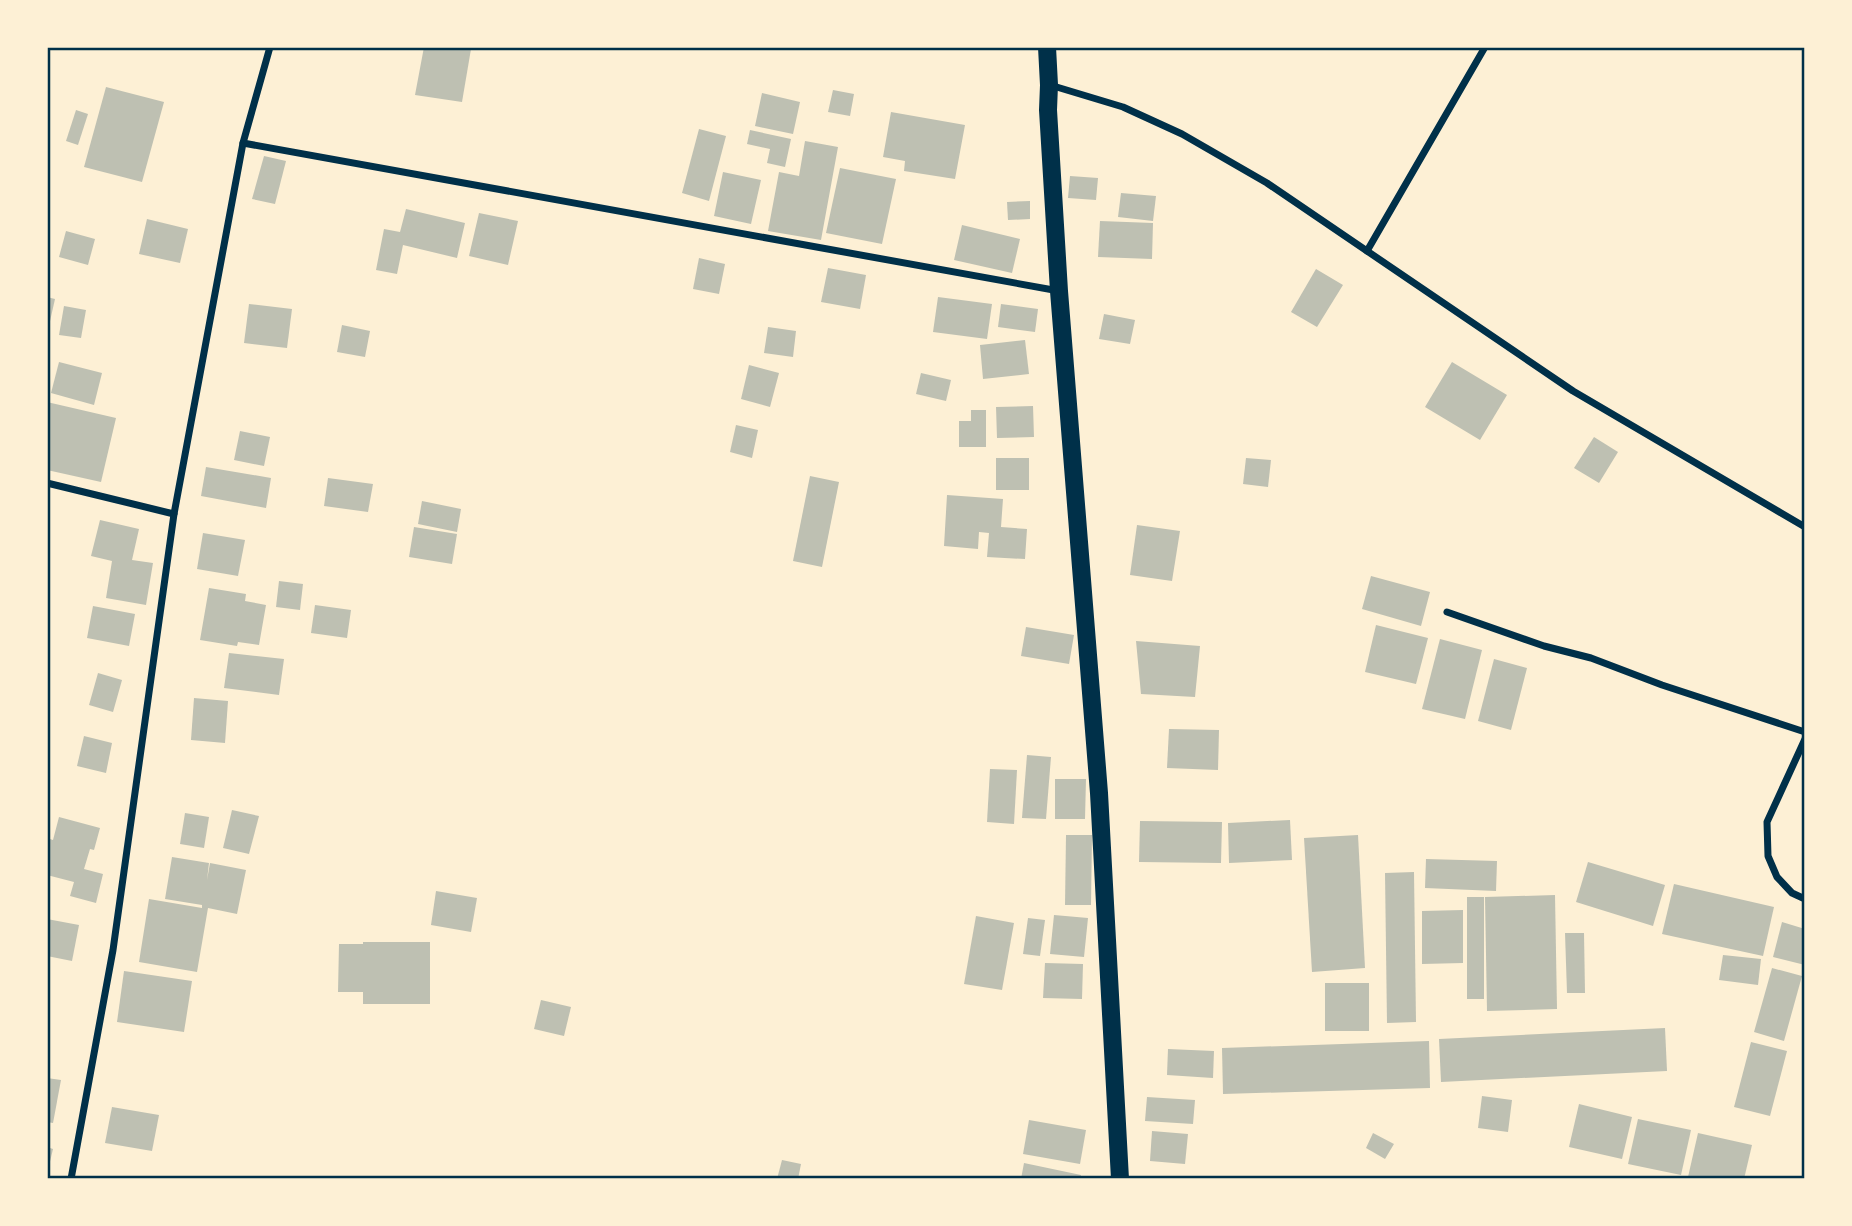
<svg xmlns="http://www.w3.org/2000/svg" width="1852" height="1226" viewBox="0 0 1852 1226" font-family="Cabin,sans-serif">
	<style>
		.building { fill: #bec0b2 }
		.lines { fill: none; stroke-linecap: round; stroke-linejoin: round }
		.minor { stroke: #003049; stroke-width: 7 }
		.primary { stroke: #003049; stroke-width: 18 }
		.neatline { fill: none; stroke: #003049; stroke-width: 2.5 }
	</style>
	<rect width="100%" height="100%" fill="#fdf0d5"/>
	<g class="building">
		<path d="M 424,47 L 459,47 L 471,49 L 462,102 L 415,95 Z"/>
		<path d="M 106,87 L 164,102 L 142,182 L 84,167 Z"/>
		<path d="M 833,90 L 854,94 L 850,116 L 828,112 Z"/>
		<path d="M 762,93 L 800,102 L 793,134 L 755,126 Z"/>
		<path d="M 76,110 L 88,114 L 78,145 L 66,141 Z"/>
		<path d="M 891,112 L 965,125 L 955,179 L 904,171 L 905,161 L 883,157 Z"/>
		<path d="M 699,129 L 726,136 L 709,201 L 682,193 Z"/>
		<path d="M 750,130 L 791,139 L 785,167 L 767,163 L 770,149 L 747,144 Z"/>
		<path d="M 805,141 L 838,147 L 821,240 L 768,231 L 779,172 L 799,176 Z"/>
		<path d="M 264,156 L 286,161 L 275,204 L 252,199 Z"/>
		<path d="M 840,168 L 896,179 L 882,244 L 826,233 Z"/>
		<path d="M 723,172 L 761,180 L 751,224 L 714,216 Z"/>
		<path d="M 1070,176 L 1098,178 L 1096,200 L 1068,198 Z"/>
		<path d="M 1121,193 L 1156,196 L 1153,221 L 1118,217 Z"/>
		<path d="M 1030,201 L 1030,219 L 1008,220 L 1007,202 Z"/>
		<path d="M 406,209 L 465,223 L 457,258 L 403,245 L 397,274 L 376,270 L 384,229 L 400,232 Z"/>
		<path d="M 479,213 L 518,221 L 508,265 L 469,256 Z"/>
		<path d="M 147,219 L 188,229 L 180,263 L 139,254 Z"/>
		<path d="M 1100,221 L 1153,223 L 1152,259 L 1098,257 Z"/>
		<path d="M 962,225 L 1020,239 L 1012,273 L 954,260 Z"/>
		<path d="M 66,231 L 95,239 L 88,265 L 59,257 Z"/>
		<path d="M 699,258 L 725,264 L 719,294 L 693,289 Z"/>
		<path d="M 828,268 L 866,275 L 860,309 L 821,302 Z"/>
		<path d="M 1316,269 L 1343,285 L 1317,327 L 1291,312 Z"/>
		<path d="M 47,297 L 55,299 L 48,330 L 47,330 Z"/>
		<path d="M 938,297 L 992,304 L 987,339 L 933,332 Z"/>
		<path d="M 249,304 L 292,309 L 287,348 L 244,343 Z"/>
		<path d="M 1001,304 L 1038,309 L 1035,332 L 998,327 Z"/>
		<path d="M 64,306 L 86,310 L 81,338 L 59,335 Z"/>
		<path d="M 1104,314 L 1135,320 L 1130,344 L 1099,339 Z"/>
		<path d="M 342,325 L 370,331 L 365,357 L 337,352 Z"/>
		<path d="M 768,327 L 796,331 L 793,357 L 764,353 Z"/>
		<path d="M 1025,340 L 1029,374 L 983,379 L 980,345 Z"/>
		<path d="M 59,362 L 102,373 L 94,405 L 51,393 Z"/>
		<path d="M 1452,362 L 1507,395 L 1480,440 L 1425,407 Z"/>
		<path d="M 749,365 L 779,373 L 770,407 L 741,399 Z"/>
		<path d="M 921,373 L 951,380 L 946,401 L 916,394 Z"/>
		<path d="M 47,402 L 116,418 L 101,482 L 47,470 Z"/>
		<path d="M 1033,406 L 1034,437 L 997,438 L 996,407 Z"/>
		<path d="M 971,410 L 986,410 L 986,447 L 959,447 L 959,421 L 971,421 Z"/>
		<path d="M 736,425 L 758,430 L 752,458 L 730,452 Z"/>
		<path d="M 240,431 L 270,437 L 264,466 L 234,460 Z"/>
		<path d="M 1594,437 L 1618,452 L 1599,483 L 1574,468 Z"/>
		<rect x="996" y="458" width="33" height="32"/>
		<path d="M 1246,458 L 1271,460 L 1268,487 L 1243,484 Z"/>
		<path d="M 206,467 L 271,478 L 266,508 L 201,496 Z"/>
		<path d="M 810,476 L 839,482 L 822,567 L 793,561 Z"/>
		<path d="M 328,478 L 373,484 L 368,512 L 324,506 Z"/>
		<path d="M 947,495 L 1003,499 L 1001,527 L 1027,529 L 1025,559 L 987,557 L 989,533 L 979,532 L 978,549 L 944,546 Z"/>
		<path d="M 422,501 L 461,509 L 457,532 L 418,524 Z"/>
		<path d="M 100,520 L 139,529 L 132,560 L 153,563 L 146,605 L 106,598 L 112,561 L 91,556 Z"/>
		<path d="M 1137,525 L 1180,531 L 1172,581 L 1130,575 Z"/>
		<path d="M 414,527 L 457,534 L 452,564 L 409,557 Z"/>
		<path d="M 203,533 L 245,540 L 238,576 L 197,569 Z"/>
		<path d="M 1371,576 L 1430,592 L 1421,626 L 1362,609 Z"/>
		<path d="M 279,581 L 303,584 L 300,610 L 276,607 Z"/>
		<path d="M 209,588 L 246,594 L 245,601 L 266,605 L 259,645 L 238,642 L 237,646 L 200,640 Z"/>
		<path d="M 315,605 L 351,610 L 347,638 L 311,633 Z"/>
		<path d="M 93,606 L 135,614 L 129,646 L 87,638 Z"/>
		<path d="M 1376,625 L 1428,638 L 1416,684 L 1365,672 Z"/>
		<path d="M 1026,627 L 1074,635 L 1069,664 L 1021,656 Z"/>
		<path d="M 1440,639 L 1482,650 L 1465,719 L 1422,709 Z"/>
		<path d="M 1136,641 L 1200,646 L 1195,697 L 1141,694 Z"/>
		<path d="M 229,653 L 284,659 L 279,695 L 224,688 Z"/>
		<path d="M 1494,659 L 1527,668 L 1511,730 L 1478,721 Z"/>
		<path d="M 98,673 L 122,680 L 113,712 L 89,705 Z"/>
		<path d="M 194,698 L 228,701 L 225,743 L 191,740 Z"/>
		<path d="M 1169,729 L 1219,730 L 1218,770 L 1167,768 Z"/>
		<path d="M 84,736 L 112,743 L 106,773 L 77,766 Z"/>
		<path d="M 1027,755 L 1051,757 L 1046,819 L 1022,818 Z"/>
		<path d="M 990,769 L 1017,770 L 1014,824 L 987,822 Z"/>
		<path d="M 1055,779 L 1086,779 L 1085,819 L 1055,819 Z"/>
		<path d="M 232,810 L 259,816 L 249,854 L 223,848 Z"/>
		<path d="M 185,813 L 209,817 L 204,848 L 180,844 Z"/>
		<path d="M 59,817 L 100,828 L 94,850 L 90,849 L 84,869 L 103,874 L 96,903 L 70,896 L 74,882 L 47,875 L 47,838 L 53,840 Z"/>
		<path d="M 1290,820 L 1292,860 L 1229,863 L 1228,823 Z"/>
		<path d="M 1140,821 L 1222,822 L 1221,863 L 1139,862 Z"/>
		<path d="M 1066,835 L 1092,835 L 1091,905 L 1065,905 Z"/>
		<path d="M 1358,835 L 1365,968 L 1312,972 L 1304,838 Z"/>
		<path d="M 172,857 L 209,863 L 207,880 L 210,863 L 246,870 L 237,914 L 208,908 L 197,972 L 139,962 L 149,899 L 202,908 L 202,905 L 165,899 Z"/>
		<path d="M 1426,859 L 1497,861 L 1496,891 L 1425,888 Z"/>
		<path d="M 1588,862 L 1665,885 L 1653,926 L 1576,902 Z"/>
		<path d="M 1414,872 L 1416,1022 L 1387,1023 L 1385,873 Z"/>
		<path d="M 1674,884 L 1774,907 L 1763,956 L 1662,934 Z"/>
		<path d="M 436,891 L 477,898 L 471,932 L 431,925 Z"/>
		<path d="M 1555,895 L 1557,1009 L 1487,1011 L 1485,897 Z"/>
		<rect x="1467" y="897" width="17" height="102"/>
		<path d="M 1463,910 L 1463,963 L 1422,964 L 1422,911 Z"/>
		<path d="M 1054,915 L 1088,918 L 1084,957 L 1050,954 Z"/>
		<path d="M 976,916 L 1014,923 L 1002,990 L 964,984 Z"/>
		<path d="M 1028,918 L 1045,920 L 1040,956 L 1023,954 Z"/>
		<path d="M 47,919 L 79,925 L 72,961 L 47,956 Z"/>
		<path d="M 1782,922 L 1805,929 L 1805,965 L 1773,957 Z"/>
		<path d="M 1565,933 L 1584,933 L 1585,993 L 1567,993 Z"/>
		<path d="M 363,942 L 430,942 L 430,1004 L 363,1004 L 363,992 L 338,992 L 339,944 L 363,944 Z"/>
		<path d="M 1723,955 L 1761,959 L 1758,985 L 1719,980 Z"/>
		<path d="M 1045,963 L 1083,964 L 1082,999 L 1043,998 Z"/>
		<path d="M 1772,968 L 1802,976 L 1784,1041 L 1754,1032 Z"/>
		<path d="M 124,971 L 192,981 L 184,1032 L 117,1022 Z"/>
		<rect x="1325" y="983" width="44" height="48"/>
		<path d="M 541,1000 L 571,1007 L 564,1036 L 534,1029 Z"/>
		<path d="M 1665,1028 L 1667,1071 L 1441,1082 L 1439,1039 Z"/>
		<path d="M 1429,1041 L 1430,1088 L 1223,1094 L 1222,1048 Z"/>
		<path d="M 1751,1042 L 1787,1051 L 1770,1116 L 1734,1107 Z"/>
		<path d="M 1168,1049 L 1214,1051 L 1213,1078 L 1167,1075 Z"/>
		<path d="M 47,1078 L 61,1080 L 53,1123 L 47,1122 Z"/>
		<path d="M 1482,1096 L 1512,1100 L 1508,1132 L 1478,1128 Z"/>
		<path d="M 1147,1097 L 1195,1100 L 1193,1124 L 1145,1121 Z"/>
		<path d="M 1579,1104 L 1632,1117 L 1622,1159 L 1569,1147 Z"/>
		<path d="M 112,1107 L 159,1115 L 152,1151 L 105,1143 Z"/>
		<path d="M 1638,1119 L 1691,1130 L 1681,1175 L 1628,1164 Z"/>
		<path d="M 1029,1120 L 1086,1130 L 1080,1164 L 1023,1154 Z"/>
		<path d="M 1152,1131 L 1188,1134 L 1185,1164 L 1150,1161 Z"/>
		<path d="M 1373,1133 L 1394,1144 L 1385,1159 L 1366,1148 Z"/>
		<path d="M 1698,1133 L 1752,1145 L 1744,1179 L 1696,1179 L 1688,1177 Z"/>
		<path d="M 47,1147 L 53,1149 L 48,1170 L 47,1170 Z"/>
		<path d="M 782,1160 L 801,1164 L 798,1179 L 777,1179 Z"/>
		<path d="M 1024,1163 L 1081,1175 L 1080,1179 L 1021,1179 Z"/>
	</g>
	<g class="lines">
		<g class="minor">
			<path d="M 1050,85 L 1123,107 L 1182,134 L 1267,183 L 1573,391 L 1805,527"/>
			<path d="M 243,143 L 1059,291"/>
			<path d="M 1367,251 L 1485,47"/>
			<path d="M 47,483 L 174,514"/>
			<path d="M 1447,612 L 1544,646 L 1591,658 L 1662,685 L 1805,732"/>
			<path d="M 1805,739 L 1767,822 L 1768,856 L 1777,877 L 1792,893 L 1805,899"/>
			<path d="M 71,1179 L 113,950 L 174,514 L 243,143 L 270,47"/>
		</g>
		<path class="primary" d="M 1047,47 L 1049,85 L 1048,110 L 1059,291 L 1099,793 L 1120,1179"/>
	</g>
	<rect width="1852" height="1226" fill="none" stroke="#fdf0d5" stroke-width="98"/>
	<rect x="49" y="49" width="1754" height="1128" class="neatline"/>
</svg>
